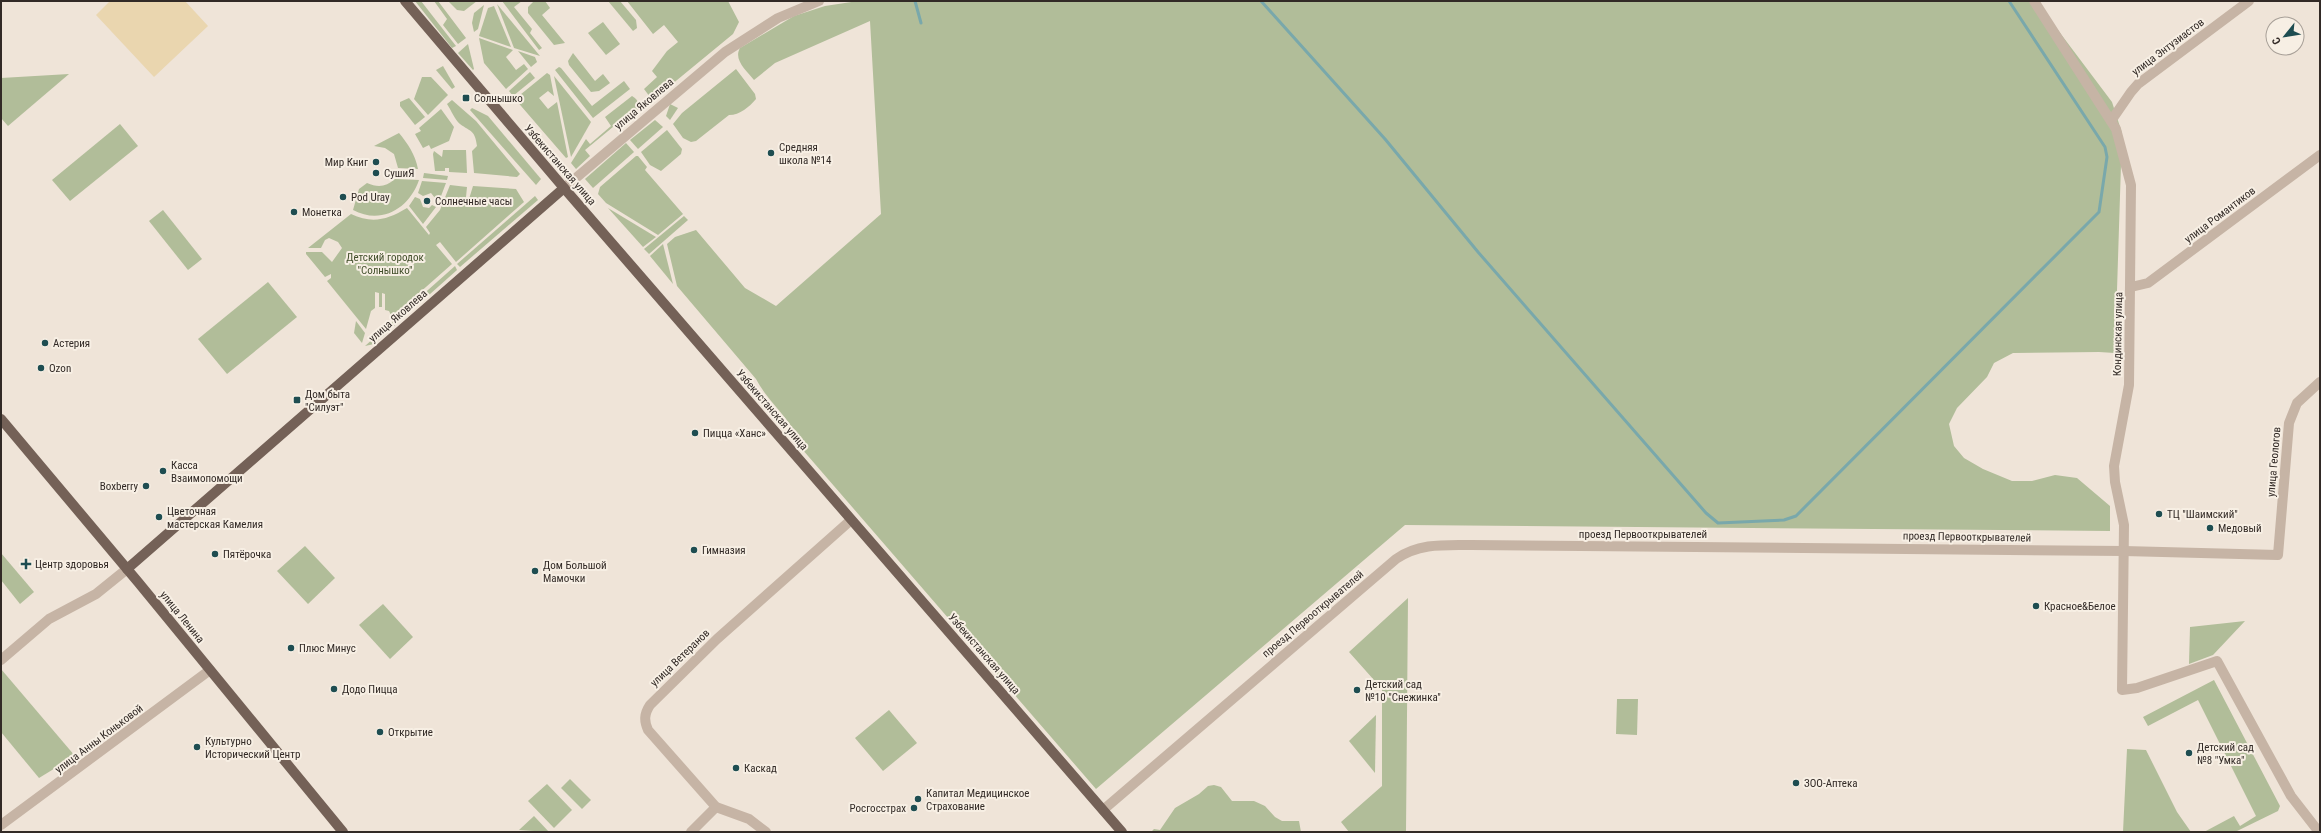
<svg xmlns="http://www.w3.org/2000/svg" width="2321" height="833" viewBox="0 0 2321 833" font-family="'Roboto Condensed',sans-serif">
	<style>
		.green { fill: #b1bd99 }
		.sand { fill: #ead6af }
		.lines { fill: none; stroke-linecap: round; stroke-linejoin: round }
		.stream { stroke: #79a8ab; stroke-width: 3 }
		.minor { stroke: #c6b4a5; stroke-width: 10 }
		.major { stroke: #746157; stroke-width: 10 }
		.poi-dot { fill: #1e4d51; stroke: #f7efe4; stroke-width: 1.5 }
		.labels { text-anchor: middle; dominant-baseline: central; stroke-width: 4; stroke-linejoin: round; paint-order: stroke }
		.street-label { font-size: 11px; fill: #322a26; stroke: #f7efe4 }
		.poi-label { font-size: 11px; fill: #322a26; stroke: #f7efe4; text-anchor: start }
		.park-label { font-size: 11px; fill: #424f2b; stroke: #f7efe4 }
	</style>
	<rect width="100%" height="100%" fill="#efe4d8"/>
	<g class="green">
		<path d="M 415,1 L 421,1 L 456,46 L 452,48 Z"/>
		<path d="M 434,1 L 438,1 L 466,38 L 458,44 L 443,25 L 447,19 Z"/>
		<path d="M 448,1 L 477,1 L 464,11 L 457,10 Z"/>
		<path d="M 502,1 L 522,1 L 514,7 L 532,29 L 530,33 L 542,48 L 539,50 Z"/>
		<path d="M 534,1 L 545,1 L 550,8 L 542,15 L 565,43 L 554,45 L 528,13 L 528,7 Z"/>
		<path d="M 608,1 L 620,1 L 636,20 L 637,28 L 633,31 Z"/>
		<path d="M 627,1 L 728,1 L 739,22 L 733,34 L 671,85 L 663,85 L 650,97 L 644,89 L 657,77 L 652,71 L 667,51 L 678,42 L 664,25 L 653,34 Z"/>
		<path d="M 858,1 L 2036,1 L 2112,102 L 2122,133 L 2115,353 L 2099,352 L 2013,353 L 1994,363 L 1987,377 L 1957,408 L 1949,424 L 1954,446 L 1964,458 L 1983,469 L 2012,481 L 2032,481 L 2055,475 L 2077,478 L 2110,506 L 2110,531 L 1405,525 L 1096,789 L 802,449 C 795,421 769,404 756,379 L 677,286 L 667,244 L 675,237 L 696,230 L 745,288 L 776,306 L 881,214 L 870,21 L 775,63 L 754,80 C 747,71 733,60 740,48 L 794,16 L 825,6 Z"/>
		<path d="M 497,4 L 540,56 L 514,48 Z"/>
		<path d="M 484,5 L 478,29 L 474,32 L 472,23 L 474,13 Z"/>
		<path d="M 494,6 L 511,47 L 479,36 L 488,8 Z"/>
		<path d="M 603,22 L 620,44 L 606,55 L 588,33 Z"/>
		<path d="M 479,38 L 513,50 L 506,57 L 516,70 L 524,64 L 528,69 L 506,89 L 484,63 Z"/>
		<path d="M 468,44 L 474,69 L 473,70 L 458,53 Z"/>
		<path d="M 518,51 L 535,57 L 537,62 L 531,67 Z"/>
		<path d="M 573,53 L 595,81 L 603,74 L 610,83 L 599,91 L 591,92 L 569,65 L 568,61 Z"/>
		<path d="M 443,66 L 455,87 L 452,89 L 436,70 Z"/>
		<path d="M 559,67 L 561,68 L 592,106 L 624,81 L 630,89 L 593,118 L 555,70 Z"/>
		<path d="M 736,69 L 755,94 L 756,99 C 749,107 740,115 729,115 L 696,141 L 691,142 L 683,138 L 673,124 L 682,113 Z"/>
		<path d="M 530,72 L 535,78 L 513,96 L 509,91 Z"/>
		<path d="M 547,73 L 550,75 L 554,96 L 548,91 L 539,98 L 548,109 L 557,102 L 568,157 L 566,158 L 515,99 Z"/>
		<path d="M 69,74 L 8,126 L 1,118 L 1,78 Z"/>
		<path d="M 554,76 L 591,122 L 571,157 Z"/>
		<path d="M 422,77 L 431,77 L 448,95 L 428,115 L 414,99 Z"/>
		<path d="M 632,96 C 640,100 639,107 636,114 L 619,122 L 585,150 L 590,156 L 576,169 L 571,163 L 586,139 L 590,144 L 611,126 L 605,117 Z"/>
		<path d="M 409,98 L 425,117 L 415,125 L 400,106 L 400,102 Z"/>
		<path d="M 452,100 L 476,121 L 520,174 L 517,177 L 474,173 L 472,151 L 477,146 C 475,130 471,132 460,124 C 455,120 451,110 447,104 Z"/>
		<path d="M 670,104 L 678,108 L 670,120 L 666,116 Z"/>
		<path d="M 472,108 L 488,116 L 541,179 L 536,185 L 470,110 Z"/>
		<path d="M 441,109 L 454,127 L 449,141 L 431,149 L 429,145 L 423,148 L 415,134 L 421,131 L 419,128 Z"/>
		<path d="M 655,120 L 663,127 L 638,149 L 630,140 Z"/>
		<path d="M 120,124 L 138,146 L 70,201 L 52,180 Z"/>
		<path d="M 667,130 L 682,149 L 681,154 L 661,171 L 650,165 L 641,152 Z"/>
		<path d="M 399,133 C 408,144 415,154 418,169 L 398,168 L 394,154 L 385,148 L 374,146 Z"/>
		<path d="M 626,143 L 634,152 L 593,188 L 585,179 Z"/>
		<path d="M 443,150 L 466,150 L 467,173 L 449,172 L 449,168 L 445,168 L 445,171 L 435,171 L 433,154 L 434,151 L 442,157 Z"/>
		<path d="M 636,156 L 638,156 L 647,167 L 645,170 L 683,214 L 658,235 L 606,203 L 598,194 L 600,187 Z"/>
		<path d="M 424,173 L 448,176 L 447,180 L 423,178 Z"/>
		<path d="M 395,179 L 419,180 C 409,209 381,225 353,210 L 359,189 L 367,183 C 378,188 386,187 395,179 Z"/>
		<path d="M 422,181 L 446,183 L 438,204 L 435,202 L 435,198 L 431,193 L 423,196 L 418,193 Z"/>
		<path d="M 450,185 L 467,187 L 466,197 L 469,199 L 473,186 L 516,189 L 524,202 L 456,262 L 440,242 L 436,245 L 452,264 L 392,317 L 389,311 L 385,310 L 385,294 L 382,293 L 382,307 L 379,307 L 379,293 L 375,292 L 375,308 L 371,311 L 366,329 L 327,281 L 331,278 L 331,274 L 325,277 L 306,254 L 306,252 L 322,252 L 332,262 L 342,248 L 338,242 L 329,238 L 325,240 L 321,248 L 308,248 L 351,214 C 372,224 387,220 407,208 L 429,235 L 430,233 L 426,227 L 440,210 Z"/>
		<path d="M 535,196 L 538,200 L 460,267 L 457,264 Z"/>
		<path d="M 415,197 L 420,199 L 423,207 L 429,208 L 432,205 L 436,207 L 423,224 L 409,206 Z"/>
		<path d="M 608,208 L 656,237 L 643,247 Z"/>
		<path d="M 163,210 L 202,259 L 188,270 L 149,221 Z"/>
		<path d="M 684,216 L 688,220 L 649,254 L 644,249 Z"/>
		<path d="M 663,244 L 673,284 L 650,256 Z"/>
		<path d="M 455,266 L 457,270 L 374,344 L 365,346 Z"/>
		<path d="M 268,282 L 297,317 L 227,374 L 198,339 Z"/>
		<path d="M 356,321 L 365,333 L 362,343 L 354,333 Z"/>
		<path d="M 305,546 L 335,578 L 308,604 L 277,571 Z"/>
		<path d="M 1,553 L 34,592 L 20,604 L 1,580 Z"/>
		<path d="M 1408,598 L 1406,832 L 1349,832 L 1341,822 L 1382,786 L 1382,689 L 1349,652 Z"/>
		<path d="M 383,604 L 413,637 L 390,659 L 359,625 Z"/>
		<path d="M 2245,621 L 2213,655 L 2189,664 L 2190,627 Z"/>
		<path d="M 1,669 L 75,756 L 39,778 L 1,732 Z"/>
		<path d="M 2214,680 L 2280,806 L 2278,811 L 2235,832 L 2204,832 L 2234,816 L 2240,826 L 2256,816 L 2198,700 L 2148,726 L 2143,717 Z"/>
		<path d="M 1617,699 L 1638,699 L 1637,735 L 1616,734 Z"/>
		<path d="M 889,710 L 917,743 L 883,771 L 855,738 Z"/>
		<path d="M 1376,715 L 1375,773 L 1349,741 Z"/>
		<path d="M 2127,749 L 2146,750 L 2177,812 L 2191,832 L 2123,832 Z"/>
		<path d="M 570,779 L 591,800 L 582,809 L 561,788 Z"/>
		<path d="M 547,784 L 572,810 L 554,828 L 528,801 Z"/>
		<path d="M 1214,785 L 1221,787 L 1232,801 L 1254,801 L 1265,806 L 1275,817 L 1282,821 L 1299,821 L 1301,832 L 1151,832 L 1154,829 L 1160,830 L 1175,808 L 1199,794 L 1208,786 Z"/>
		<path d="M 534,816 L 549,832 L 519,830 Z"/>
	</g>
	<path class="sand" d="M 110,1 L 185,1 L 208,26 L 154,77 L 96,15 Z"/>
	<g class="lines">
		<g class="stream">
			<path d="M 915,1 L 921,23"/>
			<path d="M 1261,1 L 1385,139 L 1478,252 L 1706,513 L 1718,523 L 1784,520 L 1796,516 L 2099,212 L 2107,157 L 2105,147 L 2009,1"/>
		</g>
		<g class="minor">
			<path d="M 2034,1 L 2116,129 L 2131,185 L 2129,385 L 2114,466 L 2115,482 L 2124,525 L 2122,690 L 2137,688 L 2217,661 L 2291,796 L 2319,832"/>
			<path d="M 2111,121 L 2131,92 L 2138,84 L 2249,1"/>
			<path d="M 564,188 L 725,52 L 778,18 L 819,1"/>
			<path d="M 2131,287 L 2148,283 L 2320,155"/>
			<path d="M 1,660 L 49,619 L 96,594 L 127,569"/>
			<path d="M 1103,810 L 1396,559 C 1419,543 1444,545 1471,545 L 2124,551 L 2278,555 L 2289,423 L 2297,403 L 2320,382"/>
			<path d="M 1,825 L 210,670"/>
			<path d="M 691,832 L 716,807"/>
			<path d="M 766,832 L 749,819 L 716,807 L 648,730 C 644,721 644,714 650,705 L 717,639 L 851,520"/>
		</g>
		<g class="major">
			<path d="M 405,1 L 564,188 L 1122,832"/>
			<path d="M 1,419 L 138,582 L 343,832"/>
			<path d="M 127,569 L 564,188"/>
		</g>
	</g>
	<g class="poi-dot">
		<rect x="462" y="94" width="8" height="8" rx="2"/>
		<circle cx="771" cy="153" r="4"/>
		<circle cx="376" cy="162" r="4"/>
		<circle cx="376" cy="173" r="4"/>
		<circle cx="343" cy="197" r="4"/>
		<circle cx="427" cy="201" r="4"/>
		<circle cx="294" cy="212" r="4"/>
		<circle cx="45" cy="343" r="4"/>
		<circle cx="41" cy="368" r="4"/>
		<rect x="293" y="396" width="8" height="8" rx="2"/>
		<circle cx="695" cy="433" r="4"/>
		<circle cx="163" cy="471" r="4"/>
		<circle cx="146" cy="486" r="4"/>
		<circle cx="2159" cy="514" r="4"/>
		<circle cx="159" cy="517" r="4"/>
		<circle cx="2210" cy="528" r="4"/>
		<circle cx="694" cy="550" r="4"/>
		<circle cx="215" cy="554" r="4"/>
		<path d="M24 558h4v4h4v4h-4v4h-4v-4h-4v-4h4z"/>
		<circle cx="535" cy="571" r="4"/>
		<circle cx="2036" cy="606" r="4"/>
		<circle cx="291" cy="648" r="4"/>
		<circle cx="334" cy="689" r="4"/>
		<circle cx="1357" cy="690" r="4"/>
		<circle cx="380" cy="732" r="4"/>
		<circle cx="197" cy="747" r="4"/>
		<circle cx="2189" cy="753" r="4"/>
		<circle cx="736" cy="768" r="4"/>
		<circle cx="1796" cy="783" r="4"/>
		<circle cx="918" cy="799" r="4"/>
		<circle cx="914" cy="808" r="4"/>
	</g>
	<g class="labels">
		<g class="street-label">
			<text transform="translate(2168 47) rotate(-37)">улица Энтузиастов</text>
			<text transform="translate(644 104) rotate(-40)">улица Яковлева</text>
			<text transform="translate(560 165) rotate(49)">Узбекистанская улица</text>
			<text transform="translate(2220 215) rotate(-37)">улица Романтиков</text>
			<text transform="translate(398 316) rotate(-41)">улица Яковлева</text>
			<text transform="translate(2118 334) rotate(-89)">Кондинская улица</text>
			<text transform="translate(772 410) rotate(49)">Узбекистанская улица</text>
			<text transform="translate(2274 462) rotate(-85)">улица Геологов</text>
			<text x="1643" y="534">проезд Первооткрывателей</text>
			<text transform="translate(1967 537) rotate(1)">проезд Первооткрывателей</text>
			<text transform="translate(1313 614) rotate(-40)">проезд Первооткрывателей</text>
			<text transform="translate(182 617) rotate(51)">улица Ленина</text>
			<text transform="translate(984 654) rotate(49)">Узбекистанская улица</text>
			<text transform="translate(680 658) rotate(-44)">улица Ветеранов</text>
			<text transform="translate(99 739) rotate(-37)">улица Анны Коньковой</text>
		</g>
		<g class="poi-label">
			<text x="474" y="98">Солнышко</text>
			<text x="779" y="147">Средняя<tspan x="779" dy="13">школа №14</tspan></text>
			<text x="368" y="162" text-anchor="end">Мир Книг</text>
			<text x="384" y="173">СушиЯ</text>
			<text x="351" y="197">Pod Uray</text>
			<text x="435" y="201">Солнечные часы</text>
			<text x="302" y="212">Монетка</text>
			<text x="53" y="343">Астерия</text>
			<text x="49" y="368">Ozon</text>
			<text x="305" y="394">Дом быта<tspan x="305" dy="13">"Силуэт"</tspan></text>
			<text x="703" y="433">Пицца «Ханс»</text>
			<text x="171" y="465">Касса<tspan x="171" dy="13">Взаимопомощи</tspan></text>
			<text x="138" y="486" text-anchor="end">Boxberry</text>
			<text x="167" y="511">Цветочная<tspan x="167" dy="13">мастерская Камелия</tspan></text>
			<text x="2167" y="514">ТЦ "Шаимский"</text>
			<text x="2218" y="528">Медовый</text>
			<text x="702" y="550">Гимназия</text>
			<text x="223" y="554">Пятёрочка</text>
			<text x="35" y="564">Центр здоровья</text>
			<text x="543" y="565">Дом Большой<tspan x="543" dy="13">Мамочки</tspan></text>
			<text x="2044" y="606">Красное&amp;Белое</text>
			<text x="299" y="648">Плюс Минус</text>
			<text x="1365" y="684">Детский сад<tspan x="1365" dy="13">№10 "Снежинка"</tspan></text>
			<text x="342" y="689">Додо Пицца</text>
			<text x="388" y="732">Открытие</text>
			<text x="205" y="741">Культурно<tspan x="205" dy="13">Исторический Центр</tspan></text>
			<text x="2197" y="747">Детский сад<tspan x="2197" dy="13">№8 "Умка"</tspan></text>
			<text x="744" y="768">Каскад</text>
			<text x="1804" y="783">ЗОО-Аптека</text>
			<text x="926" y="793">Капитал Медицинское<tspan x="926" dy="13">Страхование</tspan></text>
			<text x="906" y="808" text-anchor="end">Росгосстрах</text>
		</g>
		<g class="park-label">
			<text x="385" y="257">Детский городок<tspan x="385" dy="13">"Солнышко"</tspan></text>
		</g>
	</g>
	<rect width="2321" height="833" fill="none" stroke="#322a26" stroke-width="4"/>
	<g transform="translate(2285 36) rotate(240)"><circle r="19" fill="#f7efe4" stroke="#a8a098"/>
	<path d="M0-3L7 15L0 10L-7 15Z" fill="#1e4d51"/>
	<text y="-6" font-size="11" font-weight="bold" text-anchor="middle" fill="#322a26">С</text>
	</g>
</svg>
